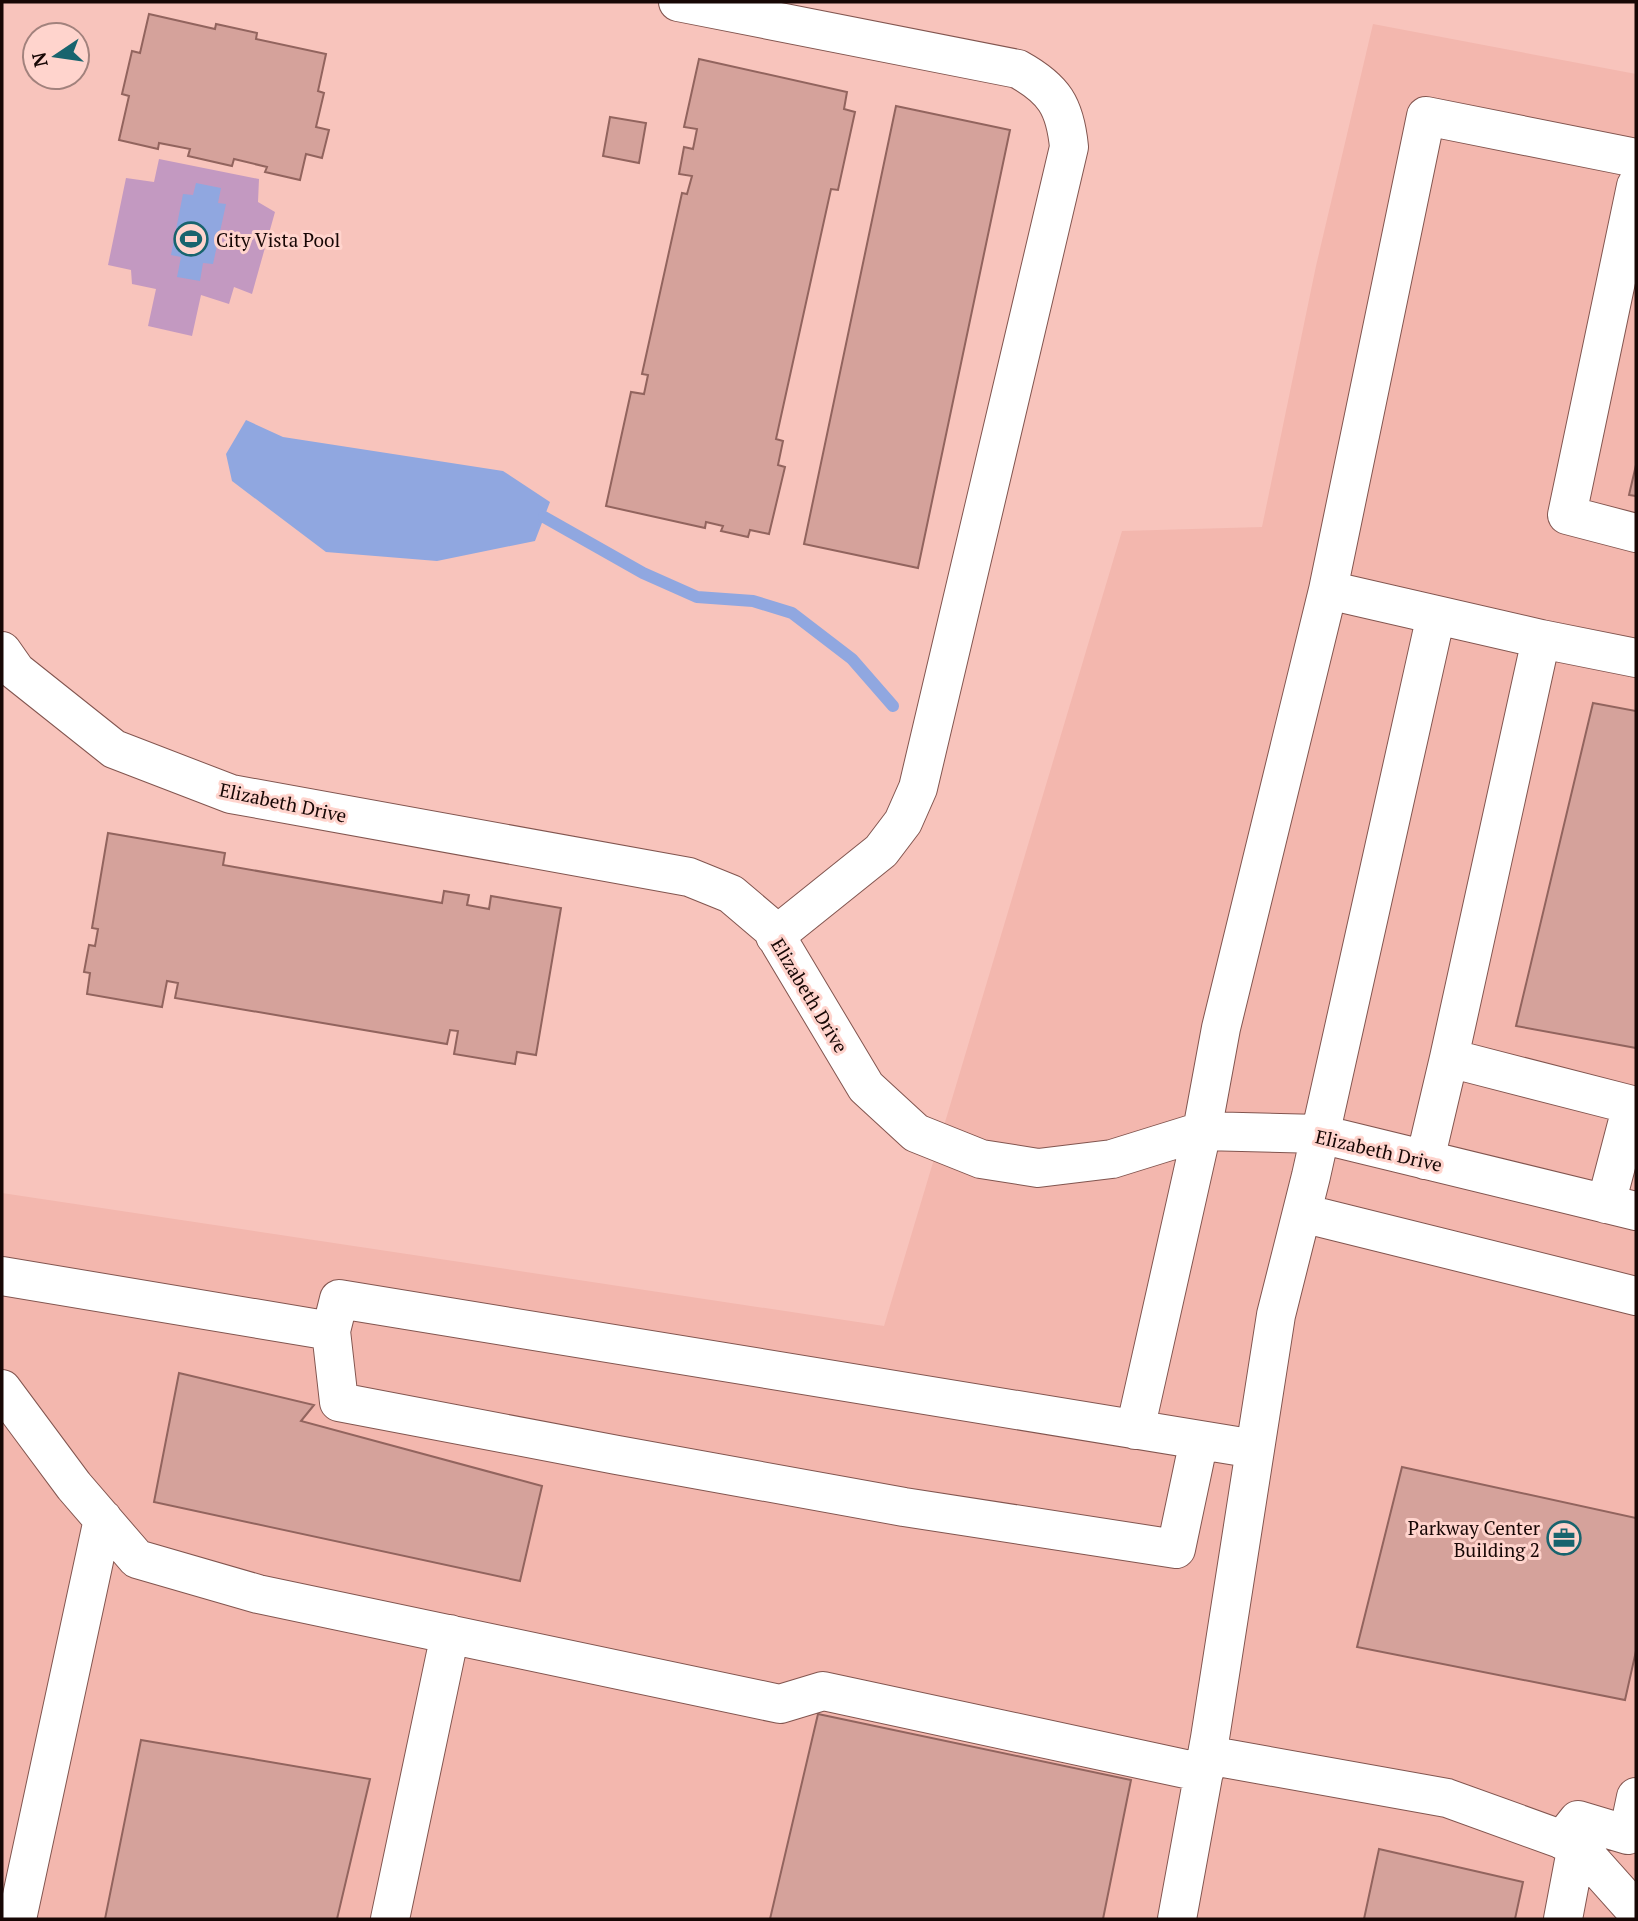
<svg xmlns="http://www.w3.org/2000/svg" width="1638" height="1921" viewBox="0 0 1638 1921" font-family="'PT Serif',serif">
<rect width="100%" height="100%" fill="#f8c4bc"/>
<path fill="#f3b7ae" d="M1373,24L1636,74V1919H2V1193L884,1326L1122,531L1262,527L1316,266Z"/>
<path fill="#c399c1" d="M159,159L259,179L258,202L275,212L252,294L234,287L229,304L201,295L192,336L148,326L156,289L132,284L131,270L108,265L126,178L154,182Z"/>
<path fill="#90a7e0" d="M196,183L221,188L218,203L226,204L213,264L203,263L200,281L177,277L181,257L171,255L183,194L193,195Z
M246,420L283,437L503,471L550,502L535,541L437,561L326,552L232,481L226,454Z"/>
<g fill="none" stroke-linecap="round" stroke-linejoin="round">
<path stroke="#90a7e0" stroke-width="12" d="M544,517L643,573L697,597L753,601L792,613L852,659L893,706"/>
</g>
<path fill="#d5a29b" stroke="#92645e" stroke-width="2" d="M149,14L215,29L216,24L257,33L256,39L326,54L318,91L324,93L316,127L329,130L322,158L306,154L300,180L265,172L267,167L234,159L232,166L188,156L190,149L159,143L158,149L119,140L129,96L122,94L132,51L140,53Z
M699,59L847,92L844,109L855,112L838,190L831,189L776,439L783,441L778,465L785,467L769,534L750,530L748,537L721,531L723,526L706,522L705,528L606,506L631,392L644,394L648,375L642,374L682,193L687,194L692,176L679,174L684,147L693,149L697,129L684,127Z
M896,106L1010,130L918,568L804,544Z
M610,117L646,123L639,163L603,156Z
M1636,465V496L1629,495Z
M1593,703L1636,711V1048L1516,1026Z
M108,833L225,853L223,865L442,903L444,891L469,895L467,905L489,909L491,896L561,908L536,1055L517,1052L515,1064L454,1054L458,1031L450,1030L447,1044L175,998L178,983L167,981L162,1007L87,994L90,973L84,972L89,945L95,946L98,929L92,928Z
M179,1373L314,1405L301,1421L542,1486L520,1581L154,1502Z
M1402,1467L1636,1518V1651L1625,1700L1357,1647Z
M818,1714L1131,1780L1103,1919H770Z
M141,1740L370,1779L337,1919H105Z
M1379,1849L1523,1882L1515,1919H1364Z"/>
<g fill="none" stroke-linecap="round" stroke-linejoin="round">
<defs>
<path id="minor" d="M678,2L1018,69C1054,89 1065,106 1069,147L918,788L903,822L881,851L775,936
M1636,186L1567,515L1636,533
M1328,590L1541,639L1449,1058
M1541,639L1636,658
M2,651L16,671L114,749L231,794L689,877L731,894L771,928L866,1087L916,1133L981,1159L1038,1168L1112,1159L1202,1131L1320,1134L1636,1211
M1425,1160L1449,1058L1632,1105L1606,1204
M1302,1213L1636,1296
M2,1276L331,1331L339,1299L1255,1449
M331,1331L339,1402L617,1455L904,1507L1176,1549L1199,1440
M2,1389L74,1486L137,1559L258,1594L780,1704L823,1691L1204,1773
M1135,1430L1202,1131L1221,1028L1328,590L1426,116L1636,158
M1207,1755L1447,1798L1577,1845L1636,1911
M1562,1840L1578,1820L1628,1835L1636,1797
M17,1919L103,1519
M390,1919L450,1634
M1177,1919L1210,1738L1276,1315L1311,1176L1436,615
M1563,1919L1577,1845"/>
</defs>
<use href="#minor" stroke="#82554f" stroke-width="40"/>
<use href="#minor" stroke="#fff" stroke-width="38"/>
</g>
<defs>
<symbol id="stadium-ring" viewBox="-11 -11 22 22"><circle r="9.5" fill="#ffd4cd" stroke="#18646e" stroke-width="1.5"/><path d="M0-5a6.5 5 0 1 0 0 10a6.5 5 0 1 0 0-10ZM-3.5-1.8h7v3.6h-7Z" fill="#18646e"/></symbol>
<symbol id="office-ring" viewBox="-11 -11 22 22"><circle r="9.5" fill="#ffd4cd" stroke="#18646e" stroke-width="1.5"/><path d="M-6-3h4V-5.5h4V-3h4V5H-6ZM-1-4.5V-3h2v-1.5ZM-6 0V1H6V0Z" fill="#18646e"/></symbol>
</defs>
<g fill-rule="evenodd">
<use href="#stadium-ring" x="172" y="220" width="38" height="38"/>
<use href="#office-ring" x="1545" y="1519" width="38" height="38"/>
</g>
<g text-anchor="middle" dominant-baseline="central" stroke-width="6" stroke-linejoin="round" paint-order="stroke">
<g font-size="19" fill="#170705" stroke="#ffd4cd" text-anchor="start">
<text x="216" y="239">City Vista Pool</text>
<text x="1540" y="1527" text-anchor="end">Parkway Center<tspan x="1540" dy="22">Building 2</tspan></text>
</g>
<g font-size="19" fill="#170705" stroke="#ffd4cd">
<text transform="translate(283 802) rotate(12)">Elizabeth Drive</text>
<text transform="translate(810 995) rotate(59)">Elizabeth Drive</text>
<text transform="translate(1379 1150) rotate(13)">Elizabeth Drive</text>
</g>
</g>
<rect width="1638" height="1921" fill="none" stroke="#170705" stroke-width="7"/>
<g transform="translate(56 56) rotate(257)"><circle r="33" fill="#ffd4cd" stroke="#a2827d" stroke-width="2"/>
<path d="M0-5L12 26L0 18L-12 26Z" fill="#18646e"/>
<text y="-10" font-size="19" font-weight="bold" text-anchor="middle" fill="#170705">N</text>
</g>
</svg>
